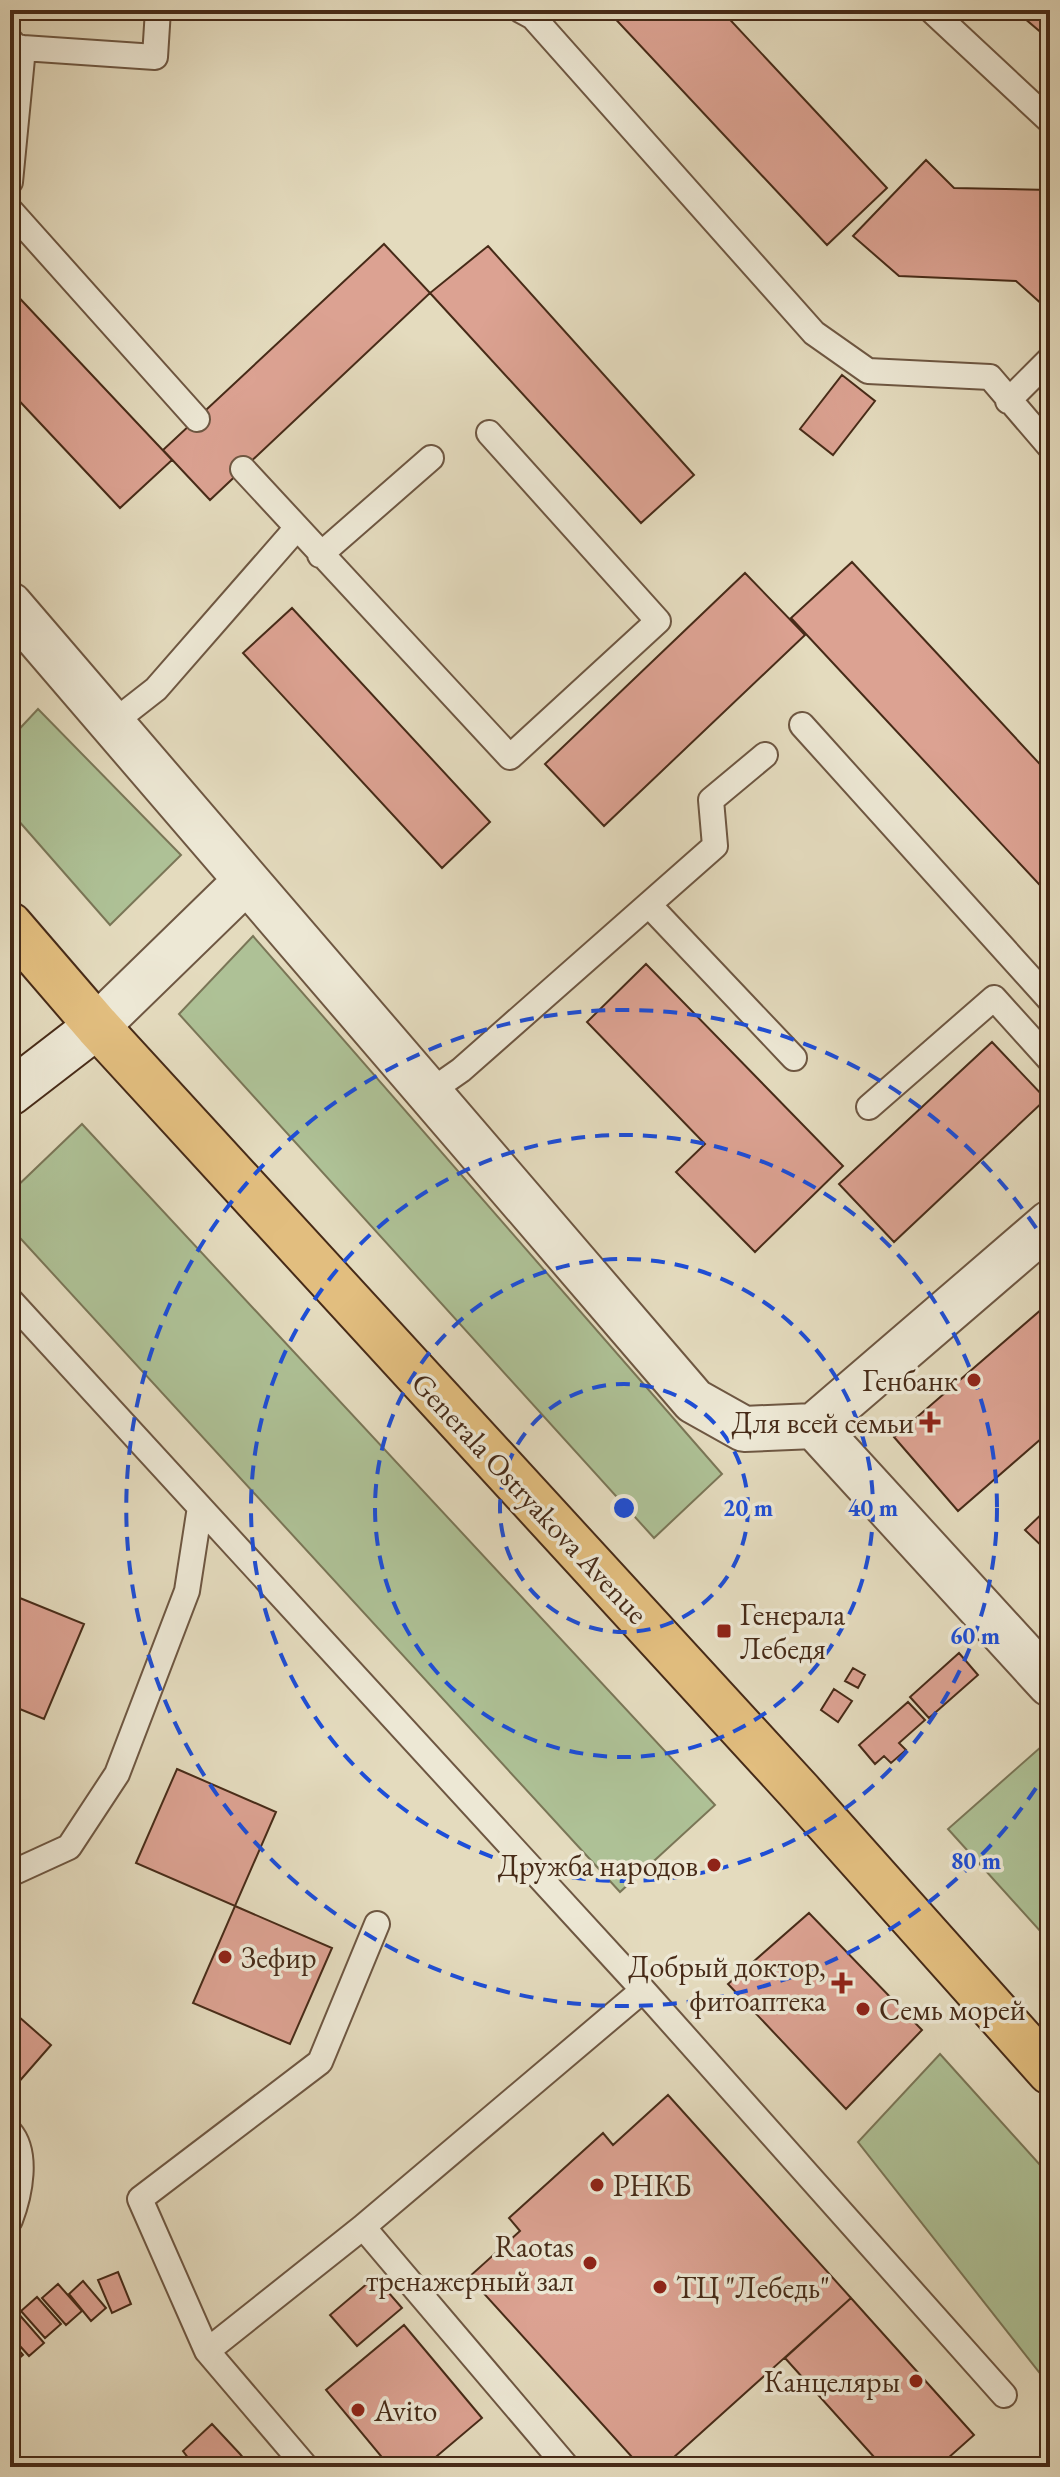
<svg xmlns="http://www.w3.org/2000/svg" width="1060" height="2477" viewBox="0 0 1060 2477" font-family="'EB Garamond',serif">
<rect width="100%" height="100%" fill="#e4dbbe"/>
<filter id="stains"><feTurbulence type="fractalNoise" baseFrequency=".0025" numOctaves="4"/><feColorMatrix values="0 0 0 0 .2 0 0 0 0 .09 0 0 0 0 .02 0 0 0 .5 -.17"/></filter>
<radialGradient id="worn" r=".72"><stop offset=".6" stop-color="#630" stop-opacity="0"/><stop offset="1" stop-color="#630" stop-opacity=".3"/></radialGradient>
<path fill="#aec196" stroke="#7a7657" stroke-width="2" d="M38,709L181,855L110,925L10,811V739Z
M253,936L722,1474L654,1538L179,1014Z
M82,1124L715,1805L620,1892L10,1227V1193Z
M1050,1739V1942L948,1829Z
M940,2054L1050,2176V2386L858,2142Z"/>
<path fill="#dca292" stroke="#472b18" stroke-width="2" d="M607,10H721L887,188L827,245Z
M1018,10H1050V40L1017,12Z
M926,160L954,188L1050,190V300L1044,306L1016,281L899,276L853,236Z
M384,244L430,293L210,500L163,450Z
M488,246L694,475L641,523L430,293Z
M10,288L172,460L120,508L10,391Z
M842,375L875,401L833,455L800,429Z
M852,562L1050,775V896L791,618Z
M745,573L805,635L604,826L545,764Z
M292,608L490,822L442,868L243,653Z
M646,964L843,1166L755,1252L676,1172L705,1144L587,1022Z
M992,1042L1046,1099L894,1242L839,1184Z
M1050,1302V1431L958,1511L894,1437Z
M1050,1481V1499L1041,1490Z
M1050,1506V1554L1025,1530Z
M10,1594L84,1624L44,1719L10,1705Z
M959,1653L978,1675L929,1718L910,1697Z
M853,1668L865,1675L858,1688L845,1681Z
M834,1689L852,1701L838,1722L821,1710Z
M908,1702L925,1720L899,1743L906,1750L891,1763L884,1756L875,1764L859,1745Z
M177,1769L276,1812L235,1906L136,1863Z
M235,1906L332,1948L290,2044L193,2003Z
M809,1913L922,2030L846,2109L728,1984Z
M10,2009L51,2045L10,2092Z
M668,2095L851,2298L663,2467H641L469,2277L520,2231L509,2218L603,2133L613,2145Z
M118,2272L131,2304L112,2313L98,2280Z
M375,2277L402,2308L357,2346L330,2315Z
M83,2281L106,2308L91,2321L69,2294Z
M58,2284L82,2311L66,2325L42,2298Z
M37,2297L61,2324L45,2338L21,2311Z
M851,2298L974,2435L938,2467H883L785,2358Z
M17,2312L44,2343L29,2356L10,2335V2318Z
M404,2325L482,2418L424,2467H390L326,2390Z
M10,2340L23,2355L10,2366Z
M212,2424L240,2454L251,2467H195L183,2451Z"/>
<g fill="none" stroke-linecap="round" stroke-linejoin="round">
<defs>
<path id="lane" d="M520,10L533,17L814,333L868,371L990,377L1050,447
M931,10L1050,121
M10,40L16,47L23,48L155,57L158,10
M10,182L23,48
M10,210L197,419
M1008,401L1050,359
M243,469L510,757L658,621L489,433
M320,555L431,458
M110,725L156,689L295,530
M802,725L1050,1000
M649,905L794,1058
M431,1091L461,1070L715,846L711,800L765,755
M869,1107L994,998L1050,1060
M10,1300L643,1990L1004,2395
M10,1874L69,1847L117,1774L187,1591L200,1507
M10,2132C28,2153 20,2194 10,2220
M207,2351L140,2199L320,2062L377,1924
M306,2467L207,2351L363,2227
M567,2467L363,2227L643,1990"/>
<path id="street" d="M10,605L694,1401L744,1429L814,1426L1050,1684
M97,1026L245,882
M814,1426L1050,1223"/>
<path id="secondary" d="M10,1093L97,1026"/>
<path id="primary" d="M10,925L97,1026L800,1792L1050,2072"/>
</defs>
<use href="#lane" stroke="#6e5742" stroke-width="28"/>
<use href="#street" stroke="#6e5742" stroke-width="48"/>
<use href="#secondary" stroke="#472b18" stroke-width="48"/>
<use href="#primary" stroke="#472b18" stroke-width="48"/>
<use href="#lane" stroke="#ede8d5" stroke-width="24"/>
<use href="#street" stroke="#ede8d5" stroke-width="44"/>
<use href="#secondary" stroke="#ede8d5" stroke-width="44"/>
<use href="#primary" stroke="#e2be7f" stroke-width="44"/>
</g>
<g fill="none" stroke="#1d4ed8" stroke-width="4" stroke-dasharray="14 10">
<circle cx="624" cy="1508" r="124"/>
<circle cx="624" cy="1508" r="249"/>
<circle cx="624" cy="1508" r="373"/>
<path d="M1049 1768A498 498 0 1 1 1049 1248"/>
</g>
<g fill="#8f2418" stroke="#ede8d5" stroke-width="3">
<circle cx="974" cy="1380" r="8"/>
<path d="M926 1410h8v8h8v8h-8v8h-8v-8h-8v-8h8z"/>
<rect x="716" y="1623" width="16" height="16" rx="4"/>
<circle cx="714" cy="1865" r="8"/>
<circle cx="225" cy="1957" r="8"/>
<path d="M838 1971h8v8h8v8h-8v8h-8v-8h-8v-8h8z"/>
<circle cx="863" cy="2009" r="8"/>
<circle cx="597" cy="2185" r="8"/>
<circle cx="590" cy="2263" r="8"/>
<circle cx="660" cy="2287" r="8"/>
<circle cx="916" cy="2381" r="8"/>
<circle cx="358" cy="2410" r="8"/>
</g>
<g text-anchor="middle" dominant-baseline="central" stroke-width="7" stroke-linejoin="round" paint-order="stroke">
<g font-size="30" fill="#472b18" stroke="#ede8d5" text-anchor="end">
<text x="958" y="1380">Генбанк</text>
<text x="914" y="1422">Для всей семьи</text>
<text x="740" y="1614" text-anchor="start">Генерала<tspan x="740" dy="34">Лебедя</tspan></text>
<text x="698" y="1865">Дружба народов</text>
<text x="241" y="1957" text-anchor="start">Зефир</text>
<text x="826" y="1966">Добрый доктор,<tspan x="826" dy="34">фитоаптека</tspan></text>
<text x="879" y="2009" text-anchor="start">Семь морей</text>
<text x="613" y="2185" text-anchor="start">РНКБ</text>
<text x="574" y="2246">Raotas<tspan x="574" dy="34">тренажерный зал</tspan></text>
<text x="676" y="2287" text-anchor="start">ТЦ "Лебедь"</text>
<text x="900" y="2381">Канцеляры</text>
<text x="374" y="2410" text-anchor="start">Avito</text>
</g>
<g font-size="30" fill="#472b18" stroke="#ede8d5">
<text transform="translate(530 1498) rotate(47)">Generala Ostryakova Avenue</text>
</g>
</g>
<circle cx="624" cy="1508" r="12" fill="#1d4ed8" stroke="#ede8d5" stroke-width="4"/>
<g font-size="24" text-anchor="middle" font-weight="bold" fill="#1d4ed8" stroke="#ede8d5" stroke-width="7" stroke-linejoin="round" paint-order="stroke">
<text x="748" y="1516">20 m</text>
<text x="873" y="1516">40 m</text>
<text x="975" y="1644">60 m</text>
<text x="976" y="1869">80 m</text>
</g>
<rect width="1060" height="2477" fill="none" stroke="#e4dbbe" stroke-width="40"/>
<rect x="12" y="12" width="1036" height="2453" fill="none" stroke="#472b18" stroke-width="4"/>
<rect x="20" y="20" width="1020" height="2437" fill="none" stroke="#472b18" stroke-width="2"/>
<rect width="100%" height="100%" filter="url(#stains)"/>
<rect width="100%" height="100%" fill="url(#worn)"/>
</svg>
